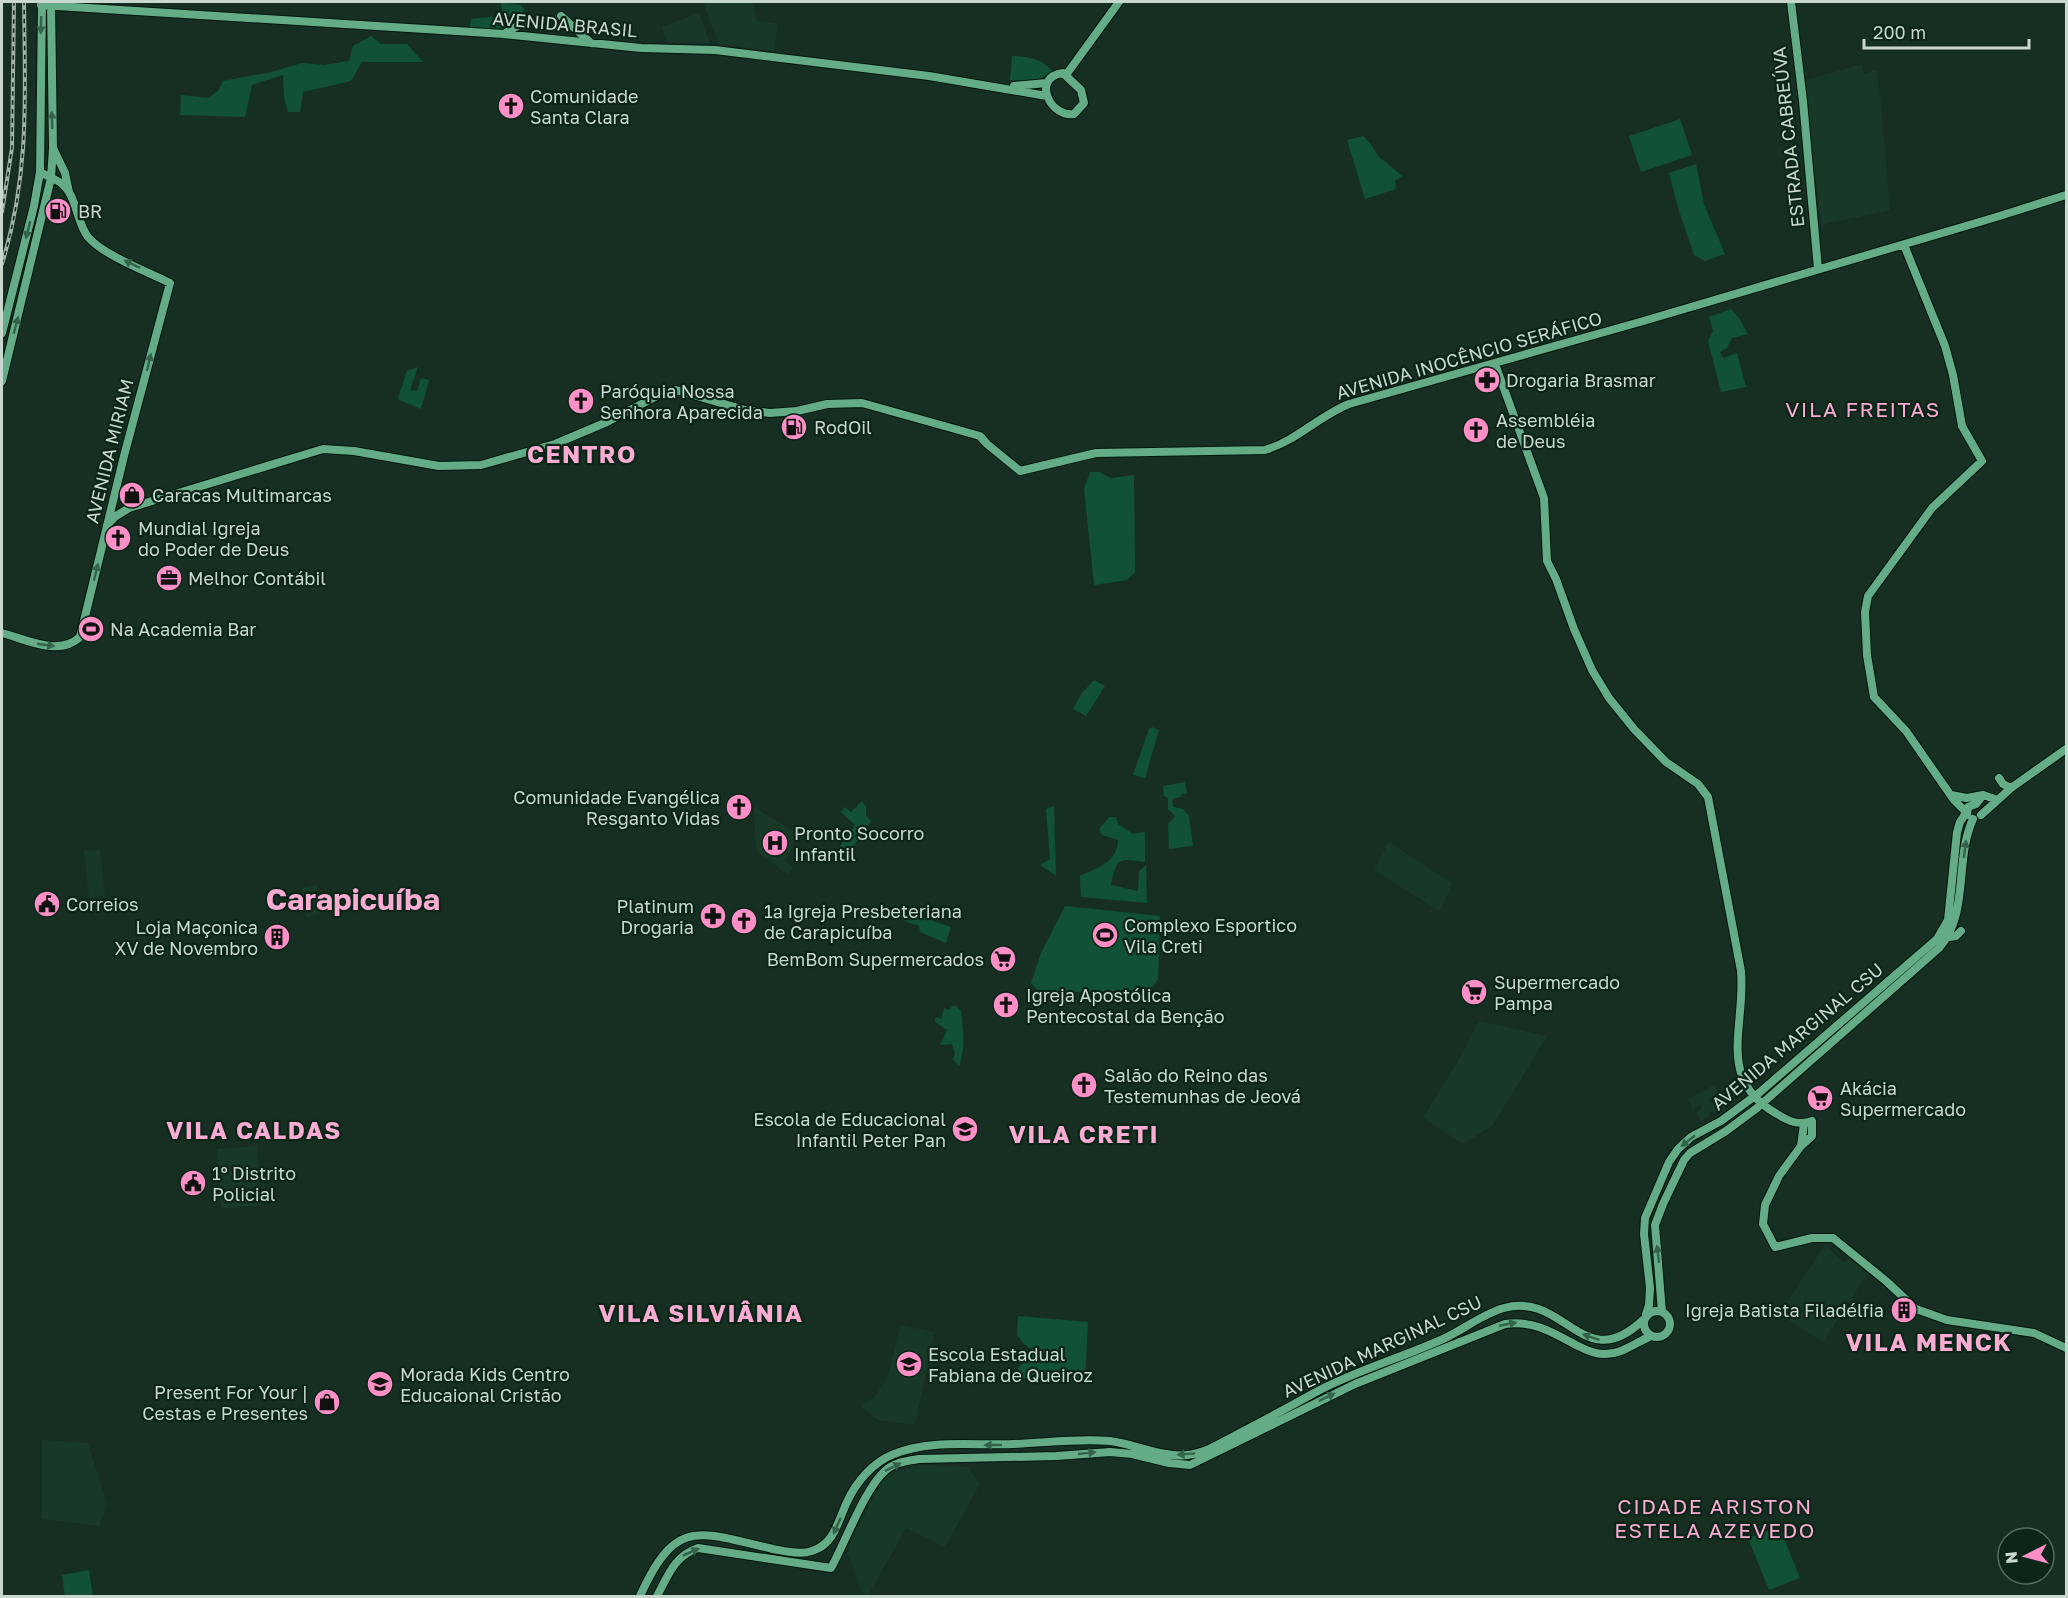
<svg xmlns="http://www.w3.org/2000/svg" width="2068" height="1598" viewBox="0 0 2068 1598" font-family="'Golos Text',sans-serif">
<rect width="100%" height="100%" fill="#162f22"/>
<path fill="#183928" d="M703,2H752L757,21L778,24L774,51L719,44Z
M699,13L710,44L667,42L662,27Z
M1862,64L1864,74L1876,70L1881,100L1890,210L1821,225L1804,81Z
M754,807L799,835L785,861L793,867L788,875L756,851Z
M1389,842L1453,884L1439,911L1374,870Z
M100,850L105,896L89,898L84,851Z
M317,885L320,914L306,917L302,888Z
M1479,1021L1547,1036L1493,1125L1463,1144L1423,1118L1461,1056Z
M1714,1085L1718,1093L1708,1100L1710,1104L1721,1097L1726,1107L1709,1113L1710,1115L1701,1121L1696,1113L1702,1109L1700,1105L1693,1109L1688,1099Z
M257,1146L261,1205L221,1209L217,1149Z
M1825,1245L1843,1262L1850,1258L1867,1274L1823,1342L1779,1314Z
M901,1325L934,1332L915,1425L878,1420L861,1406L875,1396L887,1379Z
M42,1440L88,1443L107,1505L99,1526L42,1519Z
M928,1465L968,1467L980,1484L945,1547L906,1528L868,1596H866L861,1591L848,1553L849,1544L880,1485L888,1475L913,1466Z"/>
<path fill="#115135" d="M501,2L521,5L524,9C516,36 492,32 469,30L471,19L499,16L502,11Z
M371,36L381,44H407L423,62H362L351,81L303,92L300,112H288L284,98L283,75L252,85L245,117L180,115L181,95L208,98L218,91L223,81L271,72L302,63L324,65L349,61L353,46Z
M1012,56C1028,57 1042,58 1052,71L1036,82L1010,80Z
M1680,119L1692,155L1641,172L1629,136Z
M1363,136L1371,144L1378,156L1402,176L1395,181L1396,189L1365,199L1347,140Z
M1696,164L1704,204L1725,254L1705,261L1694,255L1679,211L1669,173Z
M1731,309L1739,318L1748,334L1732,338L1727,348L1720,352L1723,358L1737,353L1746,387L1721,392L1708,341L1713,331L1709,317Z
M418,367L410,390L417,391L421,378L429,380L421,409L399,400L398,398L407,371Z
M1090,472H1099L1111,478L1134,475L1135,572L1127,580L1094,585L1084,489Z
M1094,680L1105,686L1086,716L1073,709L1082,693Z
M1152,727L1159,730L1145,778L1133,775L1149,729Z
M1185,782L1187,794H1182L1181,797L1175,798L1172,801L1173,807L1183,809L1189,816L1193,846L1169,849L1168,824L1175,816L1168,809V798L1164,796L1163,786Z
M862,801L866,807V816L871,821L850,851L840,846L855,825L841,812L845,807L851,812Z
M1054,806L1056,876L1040,865L1050,859L1046,809Z
M1109,817H1116L1118,824L1133,834L1145,832V862C1120,858 1116,857 1111,885L1138,891L1139,871L1146,865L1147,903L1081,897L1080,876C1097,868 1118,862 1118,840L1102,835L1099,829Z
M1065,906L1160,916L1158,979L1150,990L1040,993L1031,983L1041,953Z
M906,912L951,927L946,943L920,932L919,926L904,921Z
M952,1006H956L961,1011C963,1029 966,1049 959,1066L953,1059L955,1054L952,1044L940,1045L947,1030L935,1022L936,1017L941,1019L944,1008L949,1010Z
M1018,1316L1088,1322L1085,1382L1016,1378L1018,1368L1032,1355L1030,1348L1024,1344L1017,1335Z
M1779,1526L1800,1578L1769,1590L1748,1538Z
M89,1570L93,1596H65L62,1575Z"/>
<g fill="none" stroke-linecap="round" stroke-linejoin="round">
<defs>
<path id="major" d="M1791,2L1803,101L1818,269
M41,5L504,34L641,48L715,50L929,76L1047,96
M561,16L591,43
M504,34L529,19
M1063,73L1081,90L1084,103L1074,114C1050,118 1031,77 1063,73Z
M1066,75L1119,2
M1014,86L1047,83
M53,148L65,173L69,192
M1904,245L1945,346L1953,375L1962,426L1982,461L1932,508L1868,596L1865,612L1867,655L1874,697L1906,731L1954,800L1966,812
M2,333L34,206L40,172L42,2
M1495,364L1544,498L1547,561L1556,579L1574,629L1592,670L1609,698L1634,729L1666,762L1698,784L1708,797L1741,971C1746,1027 1715,1079 1777,1114C1788,1121 1799,1126 1812,1121V1136L1801,1146L1779,1176L1765,1205L1763,1224L1775,1247L1812,1238H1833L1886,1281L1916,1309L1947,1320L2034,1333L2066,1348
M2,381L51,178L53,148L51,2
M107,525L116,516L129,508L323,449L354,451L439,466L481,465L555,444L607,422L657,396L676,390L745,410L770,413L797,411L827,404L862,403L980,436L987,444L1020,471L1096,453L1265,450C1296,441 1319,416 1349,404L1640,322L1993,218L2066,195
M2,633C25,639 59,657 80,637L124,456L170,283C148,272 103,255 88,237C76,222 77,195 61,183C55,179 47,176 40,172
M1999,778L2003,784L2011,788
M1951,795L1967,798L1983,795L1998,800
M1967,815L1968,807L1976,804L1983,795
M1981,815L2011,788L2066,749
M1949,937L1956,936L1961,931
M1801,1146L1804,1124
M1644 1324a13 13 0 1 1 26 0a13 13 0 1 1-26 0Z
M1662,1312L1655,1225L1663,1204L1684,1160L1690,1153L1726,1131L1757,1108L1939,948C1970,913 1954,860 1973,819
M1646,1314L1649,1305L1650,1288L1644,1234L1645,1218L1669,1162L1678,1149L1691,1137L1721,1121L1759,1093L1937,939L1948,920L1957,832L1960,822L1966,813
M640,1596C676,1516 699,1532 773,1549C785,1551 800,1555 812,1551C835,1544 838,1520 847,1502C856,1482 873,1462 894,1454C931,1439 973,1446 1013,1444C1045,1443 1078,1438 1110,1441C1135,1444 1163,1458 1188,1455C1205,1453 1221,1443 1236,1435C1263,1421 1289,1407 1316,1392C1357,1370 1401,1358 1443,1339C1463,1330 1482,1314 1504,1308C1565,1291 1583,1377 1643,1320
M657,1596C668,1576 674,1556 698,1548L831,1568C845,1543 865,1488 885,1471C894,1462 907,1461 919,1459L1057,1456L1110,1452L1132,1454L1169,1463L1190,1465L1355,1384L1505,1324C1533,1320 1552,1332 1576,1345C1584,1349 1593,1354 1603,1354C1621,1355 1635,1343 1651,1336"/>
</defs>
<use href="#major" stroke="#01170b" stroke-width="10"/>
<use href="#major" stroke="#64ac87" stroke-width="8"/>
<defs>
<path id="rail" d="M2,212L12,148L14,2
M2,264C30,173 25,95 24,2"/>
</defs>
<use href="#rail" stroke="#a0b1a7" stroke-width="4"/>
<use href="#rail" stroke="#0c2518" stroke-width="1.5" stroke-dasharray="4.5" stroke-linecap="butt"/>
</g>
<defs><path id="oneway-solid" d="M-6-.8H1V-3.2L6.5 0L1 3.2V.8H-6Z" transform="scale(1.5)"/></defs>
<g fill="#34624a">
<use href="#oneway-solid" transform="translate(41 25) rotate(91)"/>
<use href="#oneway-solid" transform="translate(52 120) rotate(-92)"/>
<use href="#oneway-solid" transform="translate(28 230) rotate(104)"/>
<use href="#oneway-solid" transform="translate(132 264) rotate(-154)"/>
<use href="#oneway-solid" transform="translate(16 325) rotate(-75)"/>
<use href="#oneway-solid" transform="translate(149 362) rotate(-77)"/>
<use href="#oneway-solid" transform="translate(96 572) rotate(-77)"/>
<use href="#oneway-solid" transform="translate(46 645) rotate(8)"/>
<use href="#oneway-solid" transform="translate(1965 849) rotate(-82)"/>
<use href="#oneway-solid" transform="translate(1688 1141) rotate(142)"/>
<use href="#oneway-solid" transform="translate(1658 1254) rotate(-97)"/>
<use href="#oneway-solid" transform="translate(1508 1324) rotate(-11)"/>
<use href="#oneway-solid" transform="translate(1591 1337) rotate(-161)"/>
<use href="#oneway-solid" transform="translate(1327 1397) rotate(-26)"/>
<use href="#oneway-solid" transform="translate(993 1445) rotate(179)"/>
<use href="#oneway-solid" transform="translate(1087 1453) rotate(-6)"/>
<use href="#oneway-solid" transform="translate(1186 1454) rotate(176)"/>
<use href="#oneway-solid" transform="translate(893 1467) rotate(-26)"/>
<use href="#oneway-solid" transform="translate(837 1526) rotate(114)"/>
<use href="#oneway-solid" transform="translate(691 1552) rotate(-24)"/>
</g>
<defs>
<symbol id="church-disc" viewBox="-11 -11 22 22"><circle r="9.5" fill="#fb8fc6" stroke="#0c2518"/><path d="M-1.2-6h2.4v3.5h3.3v2.4h-3.3V6h-2.4V-.1h-3.3v-2.4h3.3Z" fill="#111"/></symbol>
<symbol id="fuel-disc" viewBox="-11 -11 22 22"><circle r="9.5" fill="#fb8fc6" stroke="#0c2518"/><path d="M-5.5-6h7V0h2V4h1.3V-2.5L3-4.5l.8-.8L6-3V5H2.5V1h-1V6h-7ZM-4.2-4.7v3.2H.2V-4.7Z" fill="#111"/></symbol>
<symbol id="pharmacy-disc" viewBox="-11 -11 22 22"><circle r="9.5" fill="#fb8fc6" stroke="#0c2518"/><path d="M-2-6h4v4h4v4h-4v4h-4v-4h-4v-4h4Z" fill="#111"/></symbol>
<symbol id="shop-disc" viewBox="-11 -11 22 22"><circle r="9.5" fill="#fb8fc6" stroke="#0c2518"/><path d="M-5-2.5h2.3a2.7 3.5 0 0 1 5.4 0H5L5.5 6h-11ZM-1.5-2.5h3a1.5 2.3 0 0 0-3 0Z" fill="#111"/></symbol>
<symbol id="office-disc" viewBox="-11 -11 22 22"><circle r="9.5" fill="#fb8fc6" stroke="#0c2518"/><path d="M-6-3h4V-5.5h4V-3h4V5H-6ZM-1-4.5V-3h2v-1.5ZM-6 0V1H6V0Z" fill="#111"/></symbol>
<symbol id="stadium-disc" viewBox="-11 -11 22 22"><circle r="9.5" fill="#fb8fc6" stroke="#0c2518"/><path d="M0-5a6.5 5 0 1 0 0 10a6.5 5 0 1 0 0-10ZM-3.5-1.8h7v3.6h-7Z" fill="#111"/></symbol>
<symbol id="hospital-disc" viewBox="-11 -11 22 22"><circle r="9.5" fill="#fb8fc6" stroke="#0c2518"/><path d="M-5-5h3v3.5h4V-5h3V5h-3V1.5h-4V5h-3Z" fill="#111"/></symbol>
<symbol id="civic-disc" viewBox="-11 -11 22 22"><circle r="9.5" fill="#fb8fc6" stroke="#0c2518"/><path d="M-.6-6.5H3V-4.5H.6V-3L4-1V1h2V6H-6V1h2V-1L-.6-3ZM-1.2 2.5V6h2.4V2.5Z" fill="#111"/></symbol>
<symbol id="building-disc" viewBox="-11 -11 22 22"><circle r="9.5" fill="#fb8fc6" stroke="#0c2518"/><path d="M-4-6H4V6H1V3H-1V6H-4ZM-2.5-4.3h1.7v1.8h-1.7ZM.8-4.3h1.7v1.8H.8ZM-2.5-1h1.7V.8h-1.7ZM.8-1h1.7V.8H.8Z" fill="#111"/></symbol>
<symbol id="supermarket-disc" viewBox="-11 -11 22 22"><circle r="9.5" fill="#fb8fc6" stroke="#0c2518"/><path d="M-6-5.5h2.5l.6 2H6L4.5 2H-2.5L-4.4-4H-6ZM-1.5 3.2a1.3 1.3 0 1 0 .1 0ZM3 3.2a1.3 1.3 0 1 0 .1 0Z" fill="#111"/></symbol>
<symbol id="school-disc" viewBox="-11 -11 22 22"><circle r="9.5" fill="#fb8fc6" stroke="#0c2518"/><path d="M0-5L7-2L0 1L-7-2ZM-4 1L0 2.5L4 1V4Q0 6-4 4Z" fill="#111"/></symbol>
</defs>
<g fill-rule="evenodd">
<use href="#church-disc" x="496" y="91" width="30" height="30"/>
<use href="#fuel-disc" x="43" y="196" width="30" height="30"/>
<use href="#pharmacy-disc" x="1472" y="365" width="30" height="30"/>
<use href="#church-disc" x="566" y="386" width="30" height="30"/>
<use href="#fuel-disc" x="779" y="412" width="30" height="30"/>
<use href="#church-disc" x="1461" y="415" width="30" height="30"/>
<use href="#shop-disc" x="117" y="480" width="30" height="30"/>
<use href="#church-disc" x="103" y="523" width="30" height="30"/>
<use href="#office-disc" x="154" y="563" width="30" height="30"/>
<use href="#stadium-disc" x="76" y="614" width="30" height="30"/>
<use href="#church-disc" x="724" y="792" width="30" height="30"/>
<use href="#hospital-disc" x="760" y="828" width="30" height="30"/>
<use href="#civic-disc" x="32" y="889" width="30" height="30"/>
<use href="#pharmacy-disc" x="698" y="901" width="30" height="30"/>
<use href="#church-disc" x="729" y="906" width="30" height="30"/>
<use href="#stadium-disc" x="1090" y="920" width="30" height="30"/>
<use href="#building-disc" x="262" y="922" width="30" height="30"/>
<use href="#supermarket-disc" x="988" y="944" width="30" height="30"/>
<use href="#supermarket-disc" x="1459" y="977" width="30" height="30"/>
<use href="#church-disc" x="991" y="990" width="30" height="30"/>
<use href="#church-disc" x="1069" y="1070" width="30" height="30"/>
<use href="#supermarket-disc" x="1805" y="1083" width="30" height="30"/>
<use href="#school-disc" x="950" y="1114" width="30" height="30"/>
<use href="#civic-disc" x="178" y="1168" width="30" height="30"/>
<use href="#building-disc" x="1889" y="1295" width="30" height="30"/>
<use href="#school-disc" x="894" y="1349" width="30" height="30"/>
<use href="#school-disc" x="365" y="1369" width="30" height="30"/>
<use href="#shop-disc" x="312" y="1387" width="30" height="30"/>
</g>
<g text-anchor="middle" dominant-baseline="central" stroke-width="4.5" stroke-linejoin="round" paint-order="stroke">
<g font-size="18" fill="#c9d8cf" stroke="#0c2518">
<text transform="translate(565 24) rotate(5)">AVENIDA BRASIL</text>
<text transform="translate(1788 137) rotate(-96)">ESTRADA CABREÚVA</text>
<text transform="translate(1469 355) rotate(-16)">AVENIDA INOCÊNCIO SERÁFICO</text>
<text transform="translate(109 451) rotate(-76)">AVENIDA MIRIAM</text>
<text transform="translate(1797 1036) rotate(-40)">AVENIDA MARGINAL CSU</text>
<text transform="translate(1382 1346) rotate(-25)">AVENIDA MARGINAL CSU</text>
</g>
<g font-size="18" fill="#c9d8cf" stroke="#0c2518" text-anchor="start">
<text x="530" y="96">Comunidade<tspan x="530" dy="21">Santa Clara</tspan></text>
<text x="78" y="211">BR</text>
<text x="1506" y="380">Drogaria Brasmar</text>
<text x="600" y="391">Paróquia Nossa<tspan x="600" dy="21">Senhora Aparecida</tspan></text>
<text x="1496" y="420">Assembléia<tspan x="1496" dy="21">de Deus</tspan></text>
<text x="814" y="427">RodOil</text>
<text x="152" y="495">Caracas Multimarcas</text>
<text x="138" y="528">Mundial Igreja<tspan x="138" dy="21">do Poder de Deus</tspan></text>
<text x="188" y="578">Melhor Contábil</text>
<text x="110" y="629">Na Academia Bar</text>
<text x="720" y="797" text-anchor="end">Comunidade Evangélica<tspan x="720" dy="21">Resganto Vidas</tspan></text>
<text x="794" y="833">Pronto Socorro<tspan x="794" dy="21">Infantil</tspan></text>
<text x="66" y="904">Correios</text>
<text x="694" y="906" text-anchor="end">Platinum<tspan x="694" dy="21">Drogaria</tspan></text>
<text x="764" y="911">1ª Igreja Presbeteriana<tspan x="764" dy="21">de Carapicuíba</tspan></text>
<text x="1124" y="925">Complexo Esportico<tspan x="1124" dy="21">Vila Creti</tspan></text>
<text x="258" y="927" text-anchor="end">Loja Maçonica<tspan x="258" dy="21">XV de Novembro</tspan></text>
<text x="984" y="959" text-anchor="end">BemBom Supermercados</text>
<text x="1494" y="982">Supermercado<tspan x="1494" dy="21">Pampa</tspan></text>
<text x="1026" y="995">Igreja Apostólica<tspan x="1026" dy="21">Pentecostal da Benção</tspan></text>
<text x="1104" y="1075">Salão do Reino das<tspan x="1104" dy="21">Testemunhas de Jeová</tspan></text>
<text x="1840" y="1088">Akácia<tspan x="1840" dy="21">Supermercado</tspan></text>
<text x="946" y="1119" text-anchor="end">Escola de Educacional<tspan x="946" dy="21">Infantil Peter Pan</tspan></text>
<text x="212" y="1173">1º Distrito<tspan x="212" dy="21">Policial</tspan></text>
<text x="1884" y="1310" text-anchor="end">Igreja Batista Filadélfia</text>
<text x="928" y="1354">Escola Estadual<tspan x="928" dy="21">Fabiana de Queiroz</tspan></text>
<text x="400" y="1374">Morada Kids Centro<tspan x="400" dy="21">Educaional Cristão</tspan></text>
<text x="308" y="1392" text-anchor="end">Present For Your |<tspan x="308" dy="21">Cestas e Presentes</tspan></text>
</g>
<g font-size="21" letter-spacing="1.5" fill="#f9acd1" stroke="#0c2518">
<text x="1863" y="409">VILA FREITAS</text>
<text x="1715" y="1506">CIDADE ARISTON<tspan x="1715" dy="24">ESTELA AZEVEDO</tspan></text>
</g>
<g font-size="24" font-weight="bold" letter-spacing="1.5" fill="#f9acd1" stroke="#0c2518">
<text x="582" y="453">CENTRO</text>
<text x="254" y="1129">VILA CALDAS</text>
<text x="1084" y="1133">VILA CRETI</text>
<text x="701" y="1312">VILA SILVIÂNIA</text>
<text x="1929" y="1341">VILA MENCK</text>
</g>
<g font-size="30" font-weight="bold" fill="#f9acd1" stroke="#0c2518">
<text x="353" y="899">Carapicuíba</text>
</g>
</g>
<rect width="2068" height="1598" fill="none" stroke="#c9d8cf" stroke-width="6"/>
<g transform="translate(2026 1556) rotate(264)"><circle r="28" fill="#0c2518" stroke="#586d61" stroke-width="1.5"/>
<path d="M0-4.5L10 22L0 15L-10 22Z" fill="#fb8fc6"/>
<text y="-9" font-size="16" font-weight="bold" text-anchor="middle" fill="#c9d8cf">N</text>
</g>
<path d="M1864 39v9h165v-9" fill="none" stroke="#c9d8cf" stroke-width="3"/>
<text x="1873" y="39" font-size="18" fill="#c9d8cf" stroke="#0c2518" stroke-width="4.5" paint-order="stroke">200 m</text>
</svg>
